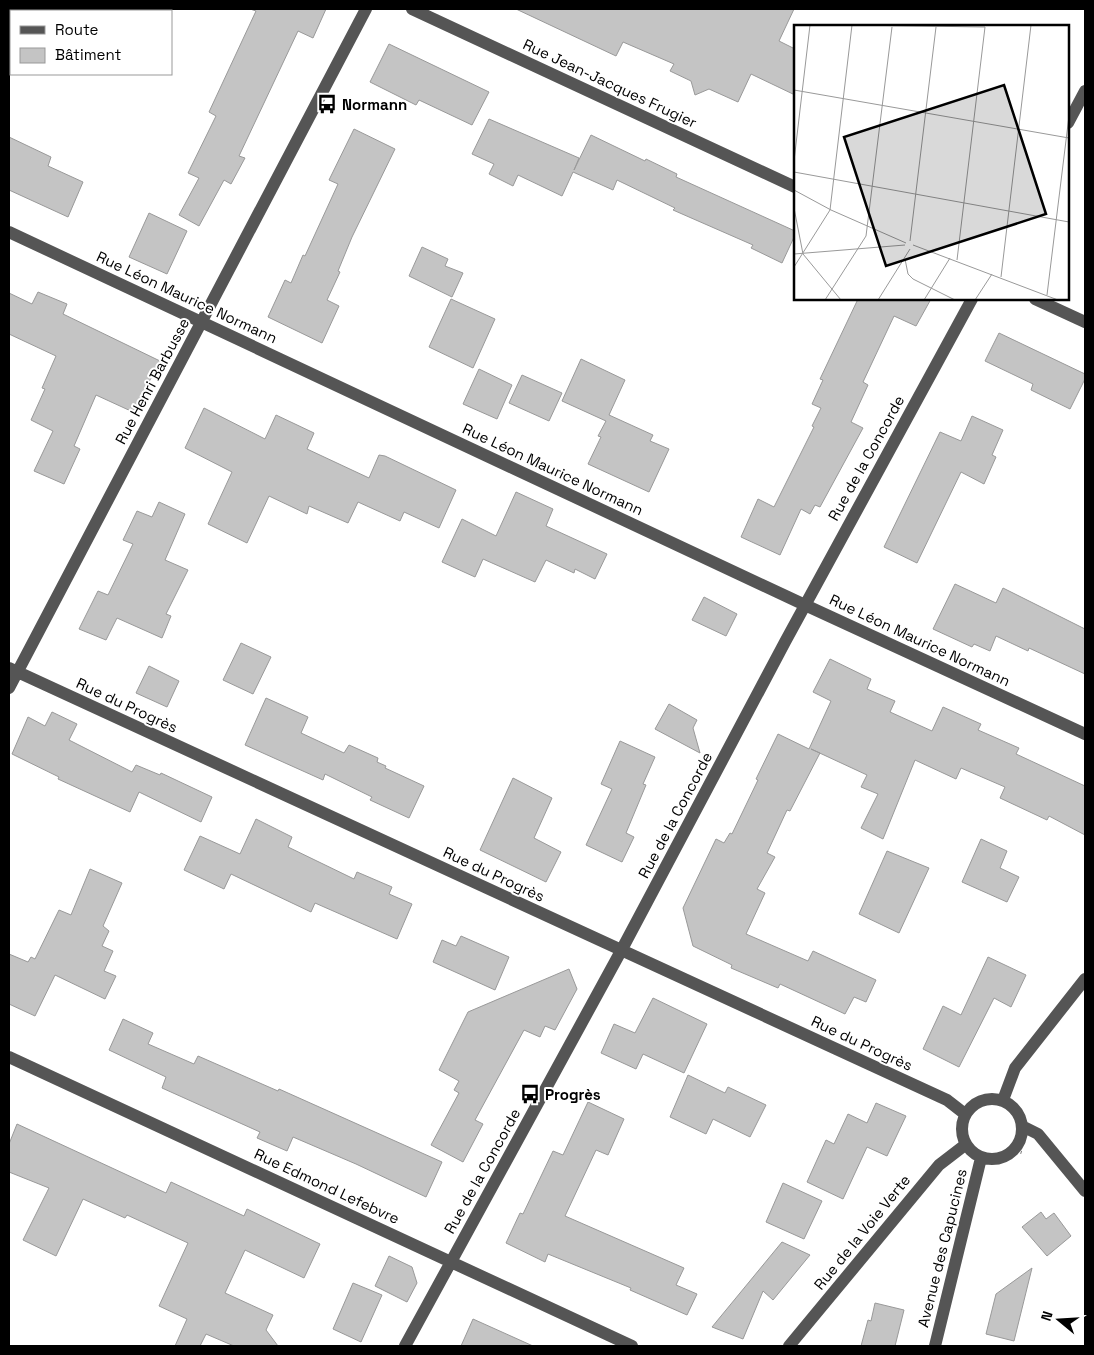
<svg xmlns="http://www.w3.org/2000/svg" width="1094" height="1355" viewBox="0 0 1094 1355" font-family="'Space Grotesk',sans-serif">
<rect width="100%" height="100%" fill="#fff"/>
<path fill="#c4c4c4" stroke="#999" d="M250,9H326L313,38L298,31L239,156L245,158L231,184L224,180L199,226L179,215L199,178L188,173L216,116L209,112L256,11Z
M516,9H794L779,41L795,49V95L751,74L738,102L709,89L695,95L691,81L670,71L674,64L623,42L616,56Z
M389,44L489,92L472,125L419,100L416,105L370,82Z
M489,119L579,158L574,170L591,135L645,161L646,159L677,174L676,177L795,231V235L782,263L751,248L753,245L673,210L675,208L617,180L613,190L573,172L562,196L518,175L513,186L489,174L494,164L472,154Z
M354,129L395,149L352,237L338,271L340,272L327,300L339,306L322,343L268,317L285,280L291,283L303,255L305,256L338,184L329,180Z
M9,137L51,157L48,166L83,182L68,217L9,190Z
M149,213L187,231L167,274L129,257Z
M422,247L448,259L445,266L463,273L452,297L409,276Z
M38,292L67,304L63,314L160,361L133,412L96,395L74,446L80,449L64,484L34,471L53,431L31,420L45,389L42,388L56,356L9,334V293L32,304Z
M451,299L495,319L473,368L429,347Z
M858,299H931L916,326L894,316L863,382L868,385L851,422L863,428L820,507L815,505L810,514L801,509L780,555L741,537L758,499L774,507L814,427L812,426L821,408L812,404L823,380L820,379Z
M999,333L1085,374V379L1070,409L1031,390L1033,384L985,361Z
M581,359L625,380L609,415L653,435L650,441L669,449L649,492L588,464L601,437L598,436L606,421L562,401Z
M479,369L512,385L497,419L463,404Z
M522,375L562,393L549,421L509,403Z
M204,408L265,439L276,415L314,433L307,449L369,478L379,455L385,456L456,490L439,528L404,512L400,521L358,502L348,523L309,506L307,514L269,496L247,543L208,524L232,472L185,448Z
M972,416L1003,430L992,455L996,457L984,484L961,472L917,563L884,547L940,432L961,441Z
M516,492L553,509L546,526L607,554L595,579L575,569L574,573L546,560L535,582L483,559L475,577L442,562L462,519L496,536Z
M159,502L185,514L165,560L188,570L166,614L171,616L162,638L117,618L106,640L79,629L98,591L108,595L133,544L123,540L137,511L152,517Z
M955,584L996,603L1003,588L1085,629V674L1029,648L1028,651L996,636L990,651L974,644L972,647L933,629Z
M704,597L737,614L726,636L692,620Z
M241,643L271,657L253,694L223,680Z
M830,659L871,679L867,689L895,701L890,712L932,731L943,707L981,724L978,730L1019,748L1016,754L1085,786V835L1049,816L1047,820L1000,798L1005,787L961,768L956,779L915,760L883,839L861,828L878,794L861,787L867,775L811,749L820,753L790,811L787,810L767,853L775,857L757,889L765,893L746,934L808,961L813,951L876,980L866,1002L854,997L845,1014L780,984L778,988L731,968L732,965L693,946L683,908L716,839L724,843L730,833L732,834L758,780L756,779L778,734L809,749L831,701L813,692Z
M149,666L179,681L167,707L136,693Z
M266,698L308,717L301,733L344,753L349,745L378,758L377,762L386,766L385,768L424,786L409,818L370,800L372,797L325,774L323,780L245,745Z
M669,704L697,720L693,728L700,753L655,729Z
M52,712L77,724L69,740L132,772L136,765L160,775L161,773L212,797L201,822L139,792L130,812L58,779L59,777L12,754L28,717L45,726Z
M620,741L655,757L643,784L646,785L626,833L634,837L622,862L586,845L612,789L601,784Z
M513,778L552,798L534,838L561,852L546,882L480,850Z
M256,819L292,837L288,847L354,879L357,872L392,887L389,894L412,904L397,939L315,903L311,912L231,874L224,889L184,870L200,836L240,854Z
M981,839L1007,851L1000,868L1019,877L1007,902L962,882Z
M887,851L929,868L899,933L859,914Z
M90,869L122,883L103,926L109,931L102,946L113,951L104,971L116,976L105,999L55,975L35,1016L9,1004V954L28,962L31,957L35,959L59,910L71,915Z
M461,936L509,957L495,990L433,962L442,940L456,946Z
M988,957L1026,975L1011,1007L994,998L959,1067L923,1049L943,1006L961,1015Z
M569,969L577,989L555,1030L545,1026L540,1037L524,1030L475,1120L483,1124L463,1162L431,1145L459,1093L454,1090L459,1081L439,1070L468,1012Z
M653,998L707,1024L684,1073L643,1054L636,1069L601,1053L614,1024L635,1033Z
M123,1019L153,1033L148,1044L194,1064L198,1056L278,1091L279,1089L442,1162L426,1197L356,1164L293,1137L287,1151L257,1138L260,1132L162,1088L166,1077L109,1050Z
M688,1075L725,1093L728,1087L766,1105L750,1137L713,1119L706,1134L670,1117Z
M588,1102L624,1119L608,1155L596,1150L565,1216L684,1268L676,1285L697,1294L687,1315L630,1290L631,1288L548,1254L545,1262L506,1243L520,1213L523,1214L553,1151L563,1155Z
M876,1103L906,1116L887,1156L867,1147L843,1199L807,1182L826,1140L834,1144L848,1114L867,1123Z
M17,1124L166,1193L171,1182L244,1216L247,1209L320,1244L304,1278L245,1250L225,1293L273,1315L266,1330L278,1346H234L206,1334L200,1346H175L187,1319L159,1306L188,1243L127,1215L125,1218L83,1199L56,1256L23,1240L49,1188L9,1172V1144Z
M783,1183L822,1201L804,1239L766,1222Z
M1041,1212L1046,1219L1054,1213L1071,1236L1047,1256L1022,1227Z
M782,1242L810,1255L773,1300L763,1291L743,1339L712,1327Z
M389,1256L412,1267L417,1283L407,1302L375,1286Z
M1032,1268L1014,1341L986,1334L996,1294Z
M353,1283L382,1295L361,1342L333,1329Z
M875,1303L904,1310L895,1346H861L868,1320L871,1321Z
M473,1319L533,1346H461Z"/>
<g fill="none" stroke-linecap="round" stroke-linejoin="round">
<path stroke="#777" stroke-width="3" stroke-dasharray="1 2.5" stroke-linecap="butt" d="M1014,1150L1023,1153"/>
<path stroke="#555" stroke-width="12" d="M412,9L795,187
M1068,123L1085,91
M9,232L805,605L1085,734
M1035,299L1085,322
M9,668L947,1100L965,1114
M9,688L366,9
M9,1057L632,1346
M962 1129a30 30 0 1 1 60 0a30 30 0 1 1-60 0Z
M1003,1100L1015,1068L1085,979
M1022,1126L1038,1134L1085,1191
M405,1346L621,951L785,642L972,299
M789,1346L939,1165L965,1145
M935,1346L981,1158"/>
</g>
<defs>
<symbol id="bus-bare" viewBox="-9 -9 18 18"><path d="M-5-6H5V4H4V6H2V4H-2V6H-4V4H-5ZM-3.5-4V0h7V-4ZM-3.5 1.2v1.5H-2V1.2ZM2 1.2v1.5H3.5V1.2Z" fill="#000" stroke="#fff" stroke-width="2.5" paint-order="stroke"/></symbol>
</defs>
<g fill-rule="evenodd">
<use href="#bus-bare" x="313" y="90" width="28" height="28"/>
<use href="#bus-bare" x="516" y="1080" width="28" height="28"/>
</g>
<g text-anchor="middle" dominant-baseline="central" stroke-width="4" stroke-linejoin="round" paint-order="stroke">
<g font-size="15" fill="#000" stroke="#fff">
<text transform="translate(610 83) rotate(25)">Rue Jean-Jacques Frugier</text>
<text transform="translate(187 297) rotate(25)">Rue Léon Maurice Normann</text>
<text transform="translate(152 381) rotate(-62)">Rue Henri Barbusse</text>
<text transform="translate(866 458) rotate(-61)">Rue de la Concorde</text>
<text transform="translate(553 469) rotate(25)">Rue Léon Maurice Normann</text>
<text transform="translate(920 640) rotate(25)">Rue Léon Maurice Normann</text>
<text transform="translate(127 705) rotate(25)">Rue du Progrès</text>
<text transform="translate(675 815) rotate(-62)">Rue de la Concorde</text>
<text transform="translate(494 874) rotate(25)">Rue du Progrès</text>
<text transform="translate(862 1043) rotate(25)">Rue du Progrès</text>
<text transform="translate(482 1171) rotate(-61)">Rue de la Concorde</text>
<text transform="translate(327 1186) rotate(25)">Rue Edmond Lefebvre</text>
<text transform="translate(862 1232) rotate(-51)">Rue de la Voie Verte</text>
<text transform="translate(942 1248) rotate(-76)">Avenue des Capucines</text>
</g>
<g font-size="15" font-weight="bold" fill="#000" stroke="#fff" text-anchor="start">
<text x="342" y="104">Normann</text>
<text x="545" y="1094">Progrès</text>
</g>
</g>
<g transform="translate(794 25)">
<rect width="275" height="275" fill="#fff"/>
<path fill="none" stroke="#999" stroke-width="1" d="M16,0H34M59,0L191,2L163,235M0,65L275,113M0,136L16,0M0,147L275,197M0,165L37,185L112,218M0,183L9,229L47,275M116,216L142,2M119,220L264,275M0,229L111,220M111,234L114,249L119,254L161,275M0,242L36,185L58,0M207,252L237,0M253,270L275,91M31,275L72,211L98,2M84,275L116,224M130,275L156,233M181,275L198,249"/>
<path fill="#000" fill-opacity="0.15" stroke="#000" stroke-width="2.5" d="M210,60L252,189L92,241L50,112Z"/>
<rect width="275" height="275" fill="none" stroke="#000" stroke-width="2.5"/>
</g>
<rect width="1094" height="1355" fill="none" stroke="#000000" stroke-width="20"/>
<rect x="10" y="10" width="162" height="65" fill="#ffffff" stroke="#999999"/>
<rect x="20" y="26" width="25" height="8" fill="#555555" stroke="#999999"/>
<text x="55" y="35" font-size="15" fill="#000000">Route</text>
<rect x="20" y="48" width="25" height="15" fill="#c4c4c4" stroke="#999999"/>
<text x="55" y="60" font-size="15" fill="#000000">Bâtiment</text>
<g transform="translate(1059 1320) rotate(288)" stroke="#ffffff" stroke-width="4" paint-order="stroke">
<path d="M0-4L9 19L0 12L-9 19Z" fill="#000000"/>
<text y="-8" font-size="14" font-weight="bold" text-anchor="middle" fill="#000000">N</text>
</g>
</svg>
